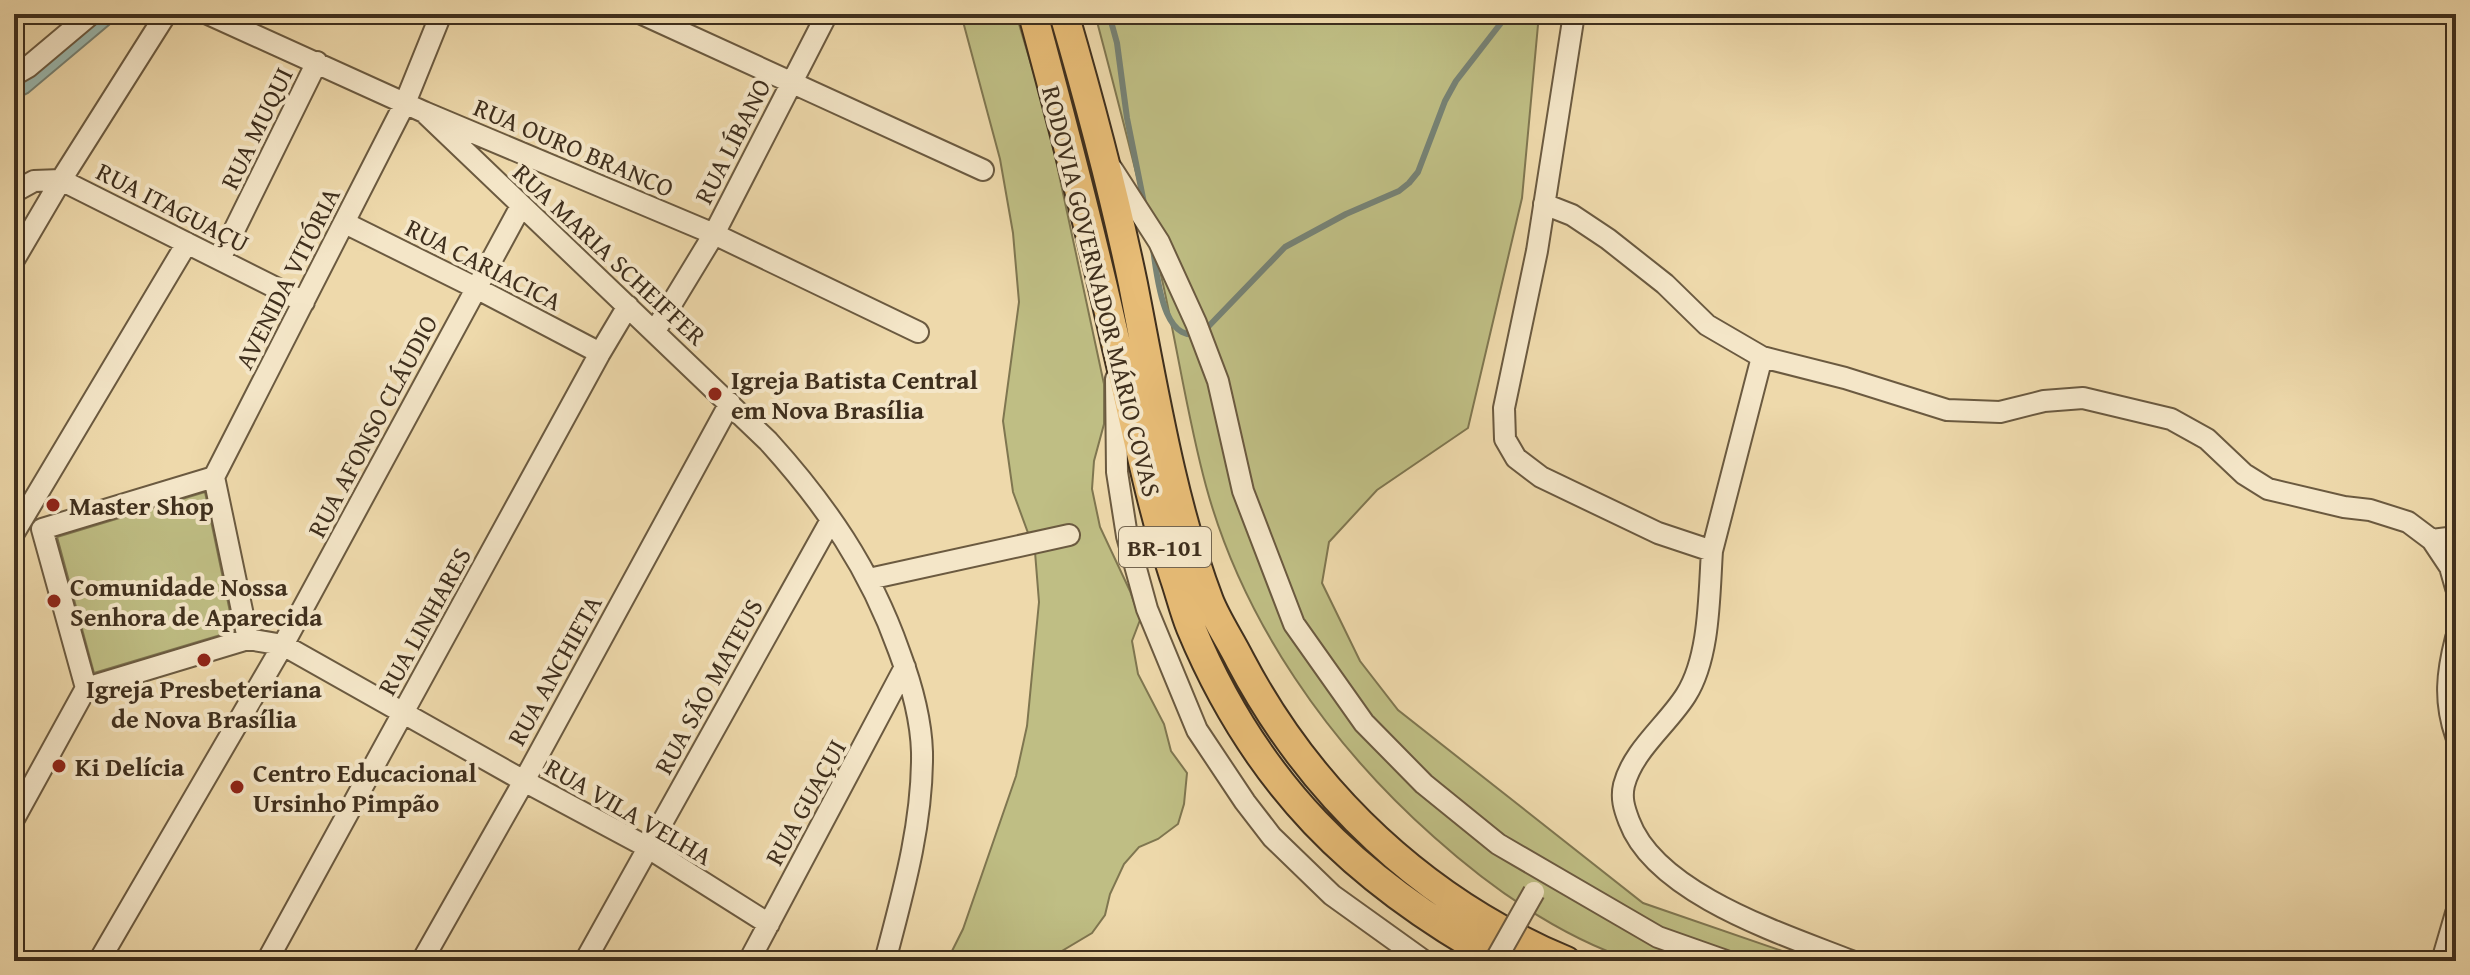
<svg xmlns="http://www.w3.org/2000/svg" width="2470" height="975" viewBox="0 0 2470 975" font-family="'Gentium Book Plus',serif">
<rect width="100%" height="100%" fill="#eed9ab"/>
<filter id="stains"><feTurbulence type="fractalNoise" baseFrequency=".0025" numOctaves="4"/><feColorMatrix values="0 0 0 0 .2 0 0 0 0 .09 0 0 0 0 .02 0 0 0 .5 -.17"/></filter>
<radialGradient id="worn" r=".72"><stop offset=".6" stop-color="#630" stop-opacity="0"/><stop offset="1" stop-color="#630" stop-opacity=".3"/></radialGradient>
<path fill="#bfbe84" stroke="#7f7650" stroke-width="2" d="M961,14H1016L1046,114L1104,384V424L1094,461L1092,489L1100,527L1130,591L1140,620L1132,641L1138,674L1164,724L1171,751L1187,773L1184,804L1178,824L1158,839L1139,847L1124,864L1110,894L1105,915L1092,933L1045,961H947L963,929L1016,776L1027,726L1039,602L1035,552L1013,492L1003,421L1019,302L1013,233L1000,159Z
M1095,14H1539L1522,198L1468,428L1377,490L1329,542L1322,583L1360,661L1398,710L1643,903L1811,961H1634C1561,937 1491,888 1434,837C1330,745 1243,622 1206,486C1188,420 1178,351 1163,284C1142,194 1119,104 1095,14Z
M205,492L234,631L94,673L57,537Z"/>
<path fill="#9bb9b0" stroke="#768275" stroke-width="2" d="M88,14H122L28,93L14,100V77Z"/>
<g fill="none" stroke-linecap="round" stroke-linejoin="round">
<path stroke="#768275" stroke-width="6" d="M1109,14L1117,43L1127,118L1144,203
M1153,249C1157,274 1163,353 1205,330L1285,247L1346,214L1399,191L1409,183L1418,172L1445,101L1456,81L1508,14"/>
<defs>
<path id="minor" d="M208,14L424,112L714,234L918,332
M642,14L983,170
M1574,14L1537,251L1504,408L1505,439L1516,458L1541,477L1658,533L1712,551C1709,595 1710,657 1686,695C1668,724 1633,750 1624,785C1621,798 1624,808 1629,821C1656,894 1783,934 1851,961
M14,75L28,67L91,14
M424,112L768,441C826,505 870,569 899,651C911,683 921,717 922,752C923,823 903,893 885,961
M1112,169L1159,242L1196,323L1218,381L1243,491L1294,624L1364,723L1424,784L1498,844L1658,937L1726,961
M14,192L34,181L61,180L304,302
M1544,204L1572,215L1608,239L1665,284L1707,325L1762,357L1845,378L1947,410L2000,412L2044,401L2083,398L2171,419L2207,439L2244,474L2268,489L2344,507L2370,510L2408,522L2432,540L2450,567L2456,588
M345,223L476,288L600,353
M220,259L317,62
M14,260L61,180L166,14
M655,331L714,234L827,14
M1116,379L1117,472L1127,536L1147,609L1197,730L1245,802L1272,837L1332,895L1424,961
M214,477L405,103L441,14
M14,533L187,243
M2432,540L2456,537
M1712,551L1762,357
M869,579L1069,535
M2456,638C2447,673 2444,701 2456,736
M248,639L214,477L42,529L86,688L248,639L283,645L524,781L647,847L769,924
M14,819L86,688
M99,961L283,645L521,206
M267,961L600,353L628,306
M422,961L524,781L730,403
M585,961L831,520
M749,961L905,667
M2442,961L2456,913"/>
<path id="highway" d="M1033,14C1063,125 1092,236 1117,348C1135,424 1150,502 1174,576C1180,593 1184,611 1191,628C1256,784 1354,880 1501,961
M1064,14C1090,103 1114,193 1133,284C1153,386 1172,504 1209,601C1217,621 1230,640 1240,660C1311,795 1425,902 1566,961"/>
</defs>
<use href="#minor" stroke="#6b5a40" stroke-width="24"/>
<use href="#highway" stroke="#3f2f1d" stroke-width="32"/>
<use href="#minor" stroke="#f4e6c8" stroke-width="20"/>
<use href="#highway" stroke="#e7bc76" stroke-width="28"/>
<defs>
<path id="minor-bridge" d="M1495,961L1534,892"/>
</defs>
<use href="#minor-bridge" stroke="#6b5a40" stroke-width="24" stroke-linecap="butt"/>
<use href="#minor-bridge" stroke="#f4e6c8" stroke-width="20"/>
</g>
<g fill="#8f2418" stroke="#f4e6c8" stroke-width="3">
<circle cx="715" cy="394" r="8"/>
<circle cx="53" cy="505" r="8"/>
<circle cx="54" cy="601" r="8"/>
<circle cx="204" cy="660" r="8"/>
<circle cx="59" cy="766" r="8"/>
<circle cx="237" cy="787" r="8"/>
</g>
<g text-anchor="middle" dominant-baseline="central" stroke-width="8" stroke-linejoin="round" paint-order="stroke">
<rect fill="#f4e6c8" stroke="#756650" stroke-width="2" x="1119" y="527" width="92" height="40" rx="6"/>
<g font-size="24" font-weight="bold" fill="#3f2f1d">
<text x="1165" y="547">BR-101</text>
</g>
<g font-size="26" fill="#3f2f1d" stroke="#f4e6c8">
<text transform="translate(256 128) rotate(-64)">RUA MUQUI</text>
<text transform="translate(732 141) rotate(-63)">RUA LÍBANO</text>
<text transform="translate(574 147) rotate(23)">RUA OURO BRANCO</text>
<text transform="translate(173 207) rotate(27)">RUA ITAGUAÇU</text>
<text transform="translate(610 254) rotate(43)">RUA MARIA SCHEIFFER</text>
<text transform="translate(484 264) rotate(27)">RUA CARIACICA</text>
<text transform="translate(287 278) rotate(-63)">AVENIDA VITÓRIA</text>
<text transform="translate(1102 291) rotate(76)">RODOVIA GOVERNADOR MÁRIO COVAS</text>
<text transform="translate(372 426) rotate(-62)">RUA AFONSO CLÁUDIO</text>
<text transform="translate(424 621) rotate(-61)">RUA LINHARES</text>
<text transform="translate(554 670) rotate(-61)">RUA ANCHIETA</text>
<text transform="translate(708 686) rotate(-61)">RUA SÃO MATEUS</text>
<text transform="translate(805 802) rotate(-61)">RUA GUAÇUI</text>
<text transform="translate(629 811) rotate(30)">RUA VILA VELHA</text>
</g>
<g font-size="26" font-weight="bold" fill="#3f2f1d" stroke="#f4e6c8" text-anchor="start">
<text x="731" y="379">Igreja Batista Central<tspan x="731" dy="30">em Nova Brasília</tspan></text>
<text x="69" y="505">Master Shop</text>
<text x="70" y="586">Comunidade Nossa<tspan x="70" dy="30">Senhora de Aparecida</tspan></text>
<text x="204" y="688" text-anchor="middle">Igreja Presbeteriana<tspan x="204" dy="30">de Nova Brasília</tspan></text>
<text x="75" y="766">Ki Delícia</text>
<text x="253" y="772">Centro Educacional<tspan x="253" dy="30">Ursinho Pimpão</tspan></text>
</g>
</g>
<rect width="2470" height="975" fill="none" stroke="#eed9ab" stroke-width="48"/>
<rect x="16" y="16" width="2438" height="943" fill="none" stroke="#3f2f1d" stroke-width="4"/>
<rect x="24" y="24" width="2422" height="927" fill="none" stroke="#3f2f1d" stroke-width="2"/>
<rect width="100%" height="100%" filter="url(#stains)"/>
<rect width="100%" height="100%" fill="url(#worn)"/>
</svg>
